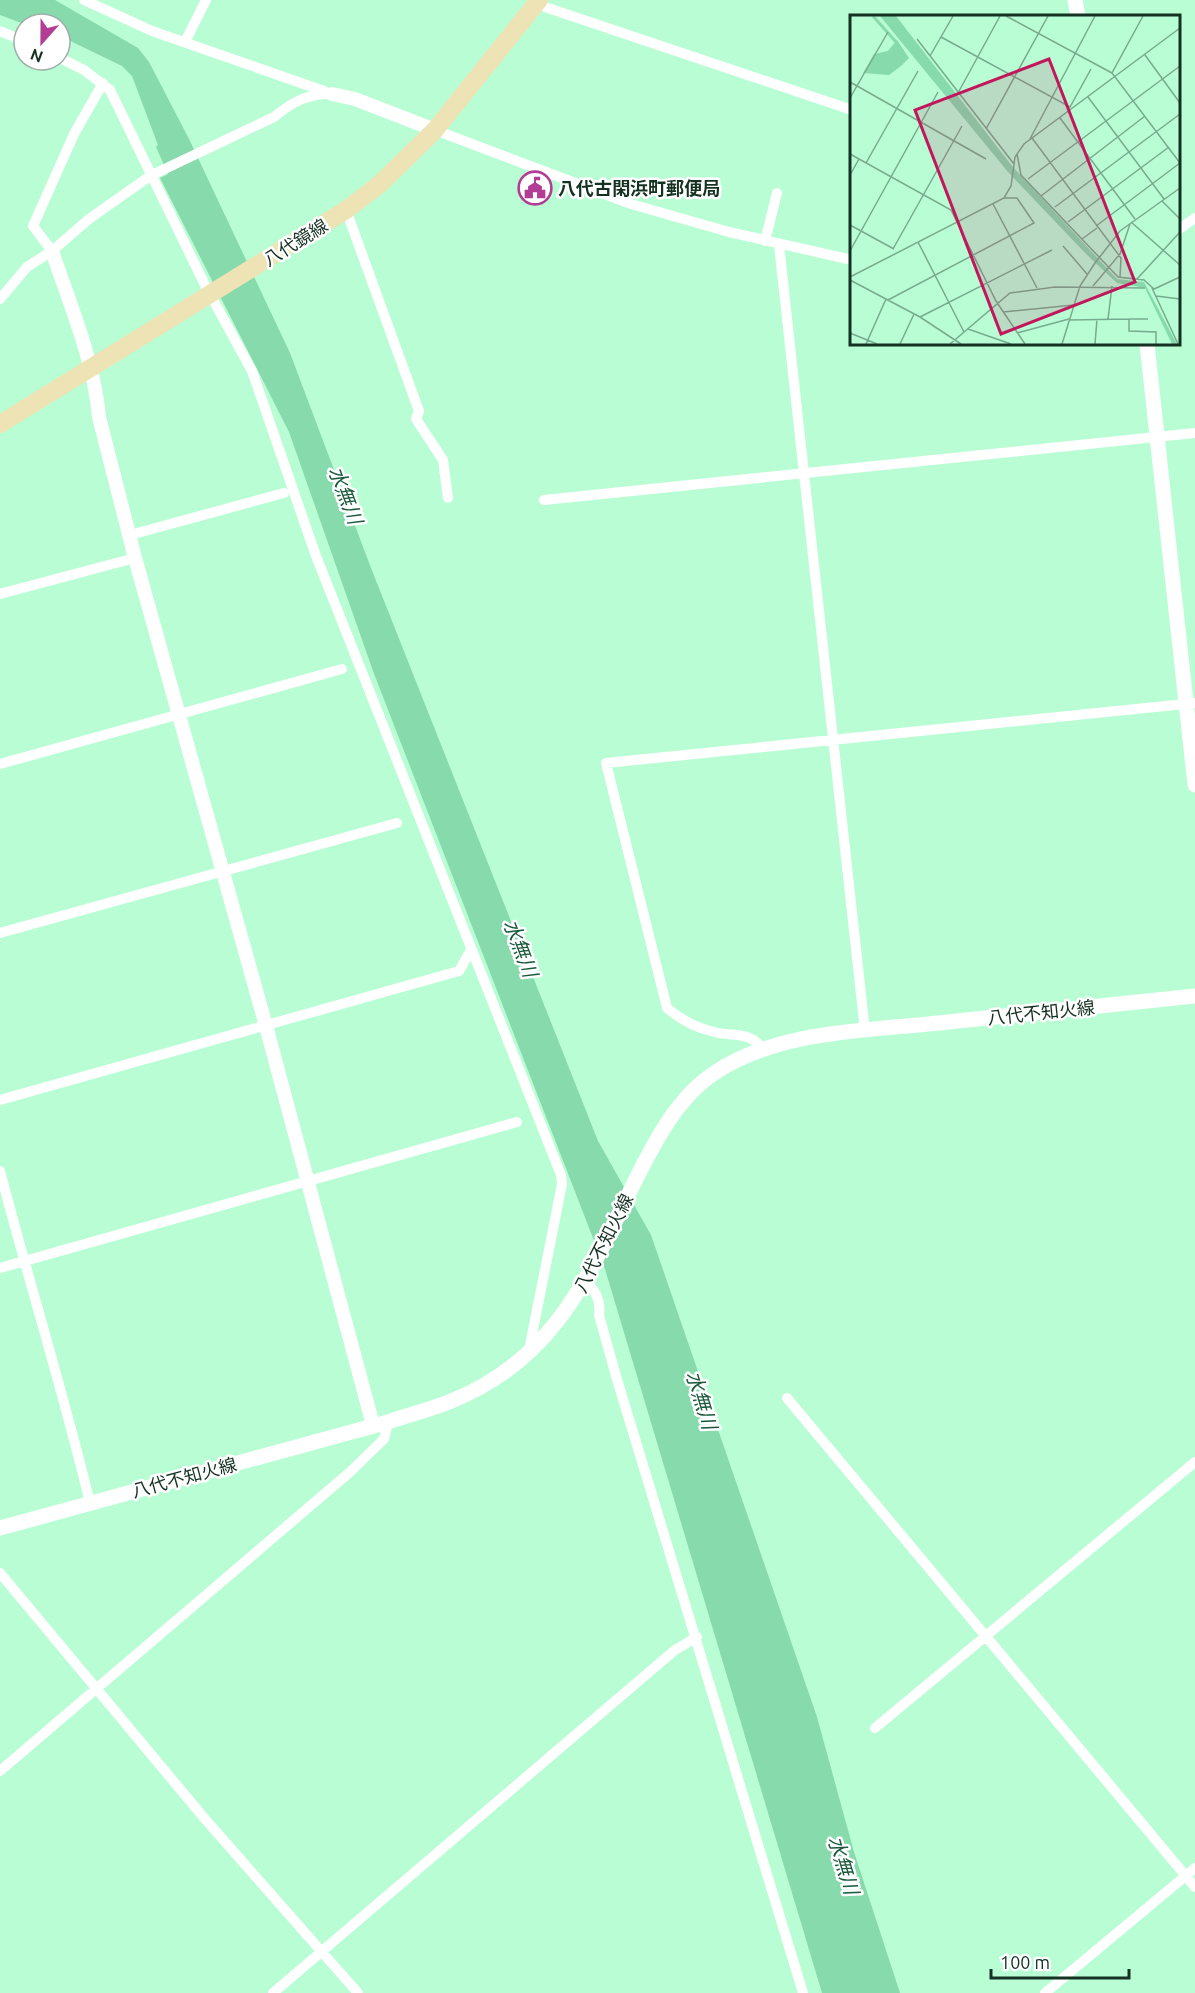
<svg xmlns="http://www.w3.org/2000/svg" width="1195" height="1993" viewBox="0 0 1195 1993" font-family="Ubuntu,'Noto Sans JP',sans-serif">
<rect width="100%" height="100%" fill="#b9fdd5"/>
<path fill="#86daab" d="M0,0H55L138,48L149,62L189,139L290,353L371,568L598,1141L651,1235L817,1717L854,1852L900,1993H822L605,1269L373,671L289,432L160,178L168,174L156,147L158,145L132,76L122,66L60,36V24H24L0,15Z"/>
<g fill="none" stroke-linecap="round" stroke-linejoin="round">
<path stroke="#fff" stroke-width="10" d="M84,0L152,31L324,91
M536,4L852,110
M0,31L24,41
M185,42L206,0
M60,58L84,70L110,90L205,285L252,371L316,556L561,1175L562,1184L530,1345L533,1350
M435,130L631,204L729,232L852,260
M346,210L419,411L416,419L443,460L448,498
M1178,230L1195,218
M765,241L777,193
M779,245L865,1031
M52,251L33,226L74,134L103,83
M0,299L27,267L52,251L89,219L150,176L274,117C292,102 309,93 332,94
M544,500L1195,433
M130,535L284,493
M0,594L135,558
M0,764L342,669
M0,933L397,823
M762,1048C749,1031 734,1037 714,1032C697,1028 680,1019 667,1008L606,763L1195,703
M0,1100L459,971L471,950
M0,1171C29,1282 63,1391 90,1503
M0,1268L517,1122
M585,1281C596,1291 601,1300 599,1315L616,1376L803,1993
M787,1398L1195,1887
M0,1573L205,1819L358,1993
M875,1728L1195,1462
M0,1771L350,1472L384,1439L388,1422
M273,1993L675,1650L697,1637
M1045,1993L1195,1868"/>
<path stroke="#fff" stroke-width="14" d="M332,94L355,99L435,130
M52,251C70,305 94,360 99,417L135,558L266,1026L373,1425"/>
<path stroke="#fff" stroke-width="15" d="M1075,0L1078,16
M1147,344L1195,785
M0,1528L388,1422C408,1415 429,1410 449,1402C556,1360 588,1276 635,1181C654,1143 677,1098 713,1074C778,1029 872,1031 948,1022C1031,1014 1113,1005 1195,996"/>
<path stroke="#ede3b5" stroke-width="18" d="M0,424L346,210L380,184L435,130L539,0"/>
</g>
<defs>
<symbol id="civic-ring" viewBox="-11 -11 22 22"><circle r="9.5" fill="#fff" stroke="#b13d95" stroke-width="1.5"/><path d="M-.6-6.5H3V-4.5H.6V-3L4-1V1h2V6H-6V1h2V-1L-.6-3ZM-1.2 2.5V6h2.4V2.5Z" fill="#b13d95"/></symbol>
</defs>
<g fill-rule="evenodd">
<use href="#civic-ring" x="516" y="169" width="38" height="38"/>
</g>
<g text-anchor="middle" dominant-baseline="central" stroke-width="5" stroke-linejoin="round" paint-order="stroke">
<g font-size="18" font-weight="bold" fill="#153122" stroke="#fff" text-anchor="start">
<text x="558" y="188">八代古閑浜町郵便局</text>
</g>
<g font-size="18" fill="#153122" stroke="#fff">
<text transform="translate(295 242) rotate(-32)">八代鏡線</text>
<text transform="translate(1041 1012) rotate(-6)">八代不知火線</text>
<text transform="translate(603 1243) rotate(-63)">八代不知火線</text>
<text transform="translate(184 1477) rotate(-15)">八代不知火線</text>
</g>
<g font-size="20" font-style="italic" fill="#1b5a3b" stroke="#fff">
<text transform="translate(346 495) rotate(69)">水無川</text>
<text transform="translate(521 948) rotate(69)">水無川</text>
<text transform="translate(702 1400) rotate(73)">水無川</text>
<text transform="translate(844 1865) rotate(73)">水無川</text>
</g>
</g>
<g transform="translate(850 15)">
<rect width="330" height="330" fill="#b9fdd5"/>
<path d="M30,1H46L162,151L267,264L294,267L327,329H322L295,273L267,268L237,240L158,157ZM47,25L59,43L51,51L39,60L13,58L24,39L38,36Z" fill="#86daab"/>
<path fill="none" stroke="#86daab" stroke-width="3" d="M23,1L46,27"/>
<path fill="none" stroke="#77ab8d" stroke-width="1.5" d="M156,1L262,58M293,1L262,58L330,148M91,22L220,92L241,54M67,24L164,149M295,40L330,88M80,41L103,1M0,67L136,144M108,78L150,1M238,82L314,184M0,83L38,17M210,103L285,204M136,114L198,1M182,123L271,243L270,262M180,124L245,1M0,139L101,195L146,286L175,329M167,139L171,160L268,262L294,265L304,274L330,262M16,148L68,56M0,160L9,144M178,164L330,51M191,181L295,101M312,186L330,204M143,189L187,273M205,192L330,99M218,207L319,132M281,207L330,250M0,210L44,234M246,211L330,148M232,224L247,213M68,227L114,317M213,231L237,259M43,234L112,111M0,236L88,77M0,262L154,183L161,171L165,142L174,129L330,13M287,264L330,217M0,265L70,302L111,329M243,271L270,239L280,209M302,273L328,329M306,281L330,284M38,285L184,208L167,183H154M153,297L224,290M70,302L202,235M258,304L262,271M279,304H298M219,305L279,304V316L306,317V329M118,314L161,329M0,318L27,329M167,318L219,304M16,329L36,284M50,329L64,299M100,329L160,278L205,272L295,273M212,329L230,271L245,248L270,216L330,173M245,329L247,304"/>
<path fill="#c2185b" fill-opacity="0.15" stroke="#c2185b" stroke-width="3" d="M199,44L285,267L151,319L65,95Z"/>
<rect width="330" height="330" fill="none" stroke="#153122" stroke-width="3"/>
</g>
<g transform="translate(42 42) rotate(201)"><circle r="28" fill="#ffffff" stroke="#a1ada7" stroke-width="1.5"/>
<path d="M0-4.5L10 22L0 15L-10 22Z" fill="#b13d95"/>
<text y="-9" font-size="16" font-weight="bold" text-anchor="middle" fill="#153122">N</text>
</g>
<path d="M991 1969v9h138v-9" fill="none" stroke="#153122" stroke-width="3"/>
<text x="1000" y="1969" font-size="18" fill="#153122" stroke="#ffffff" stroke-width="4.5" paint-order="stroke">100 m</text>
</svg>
